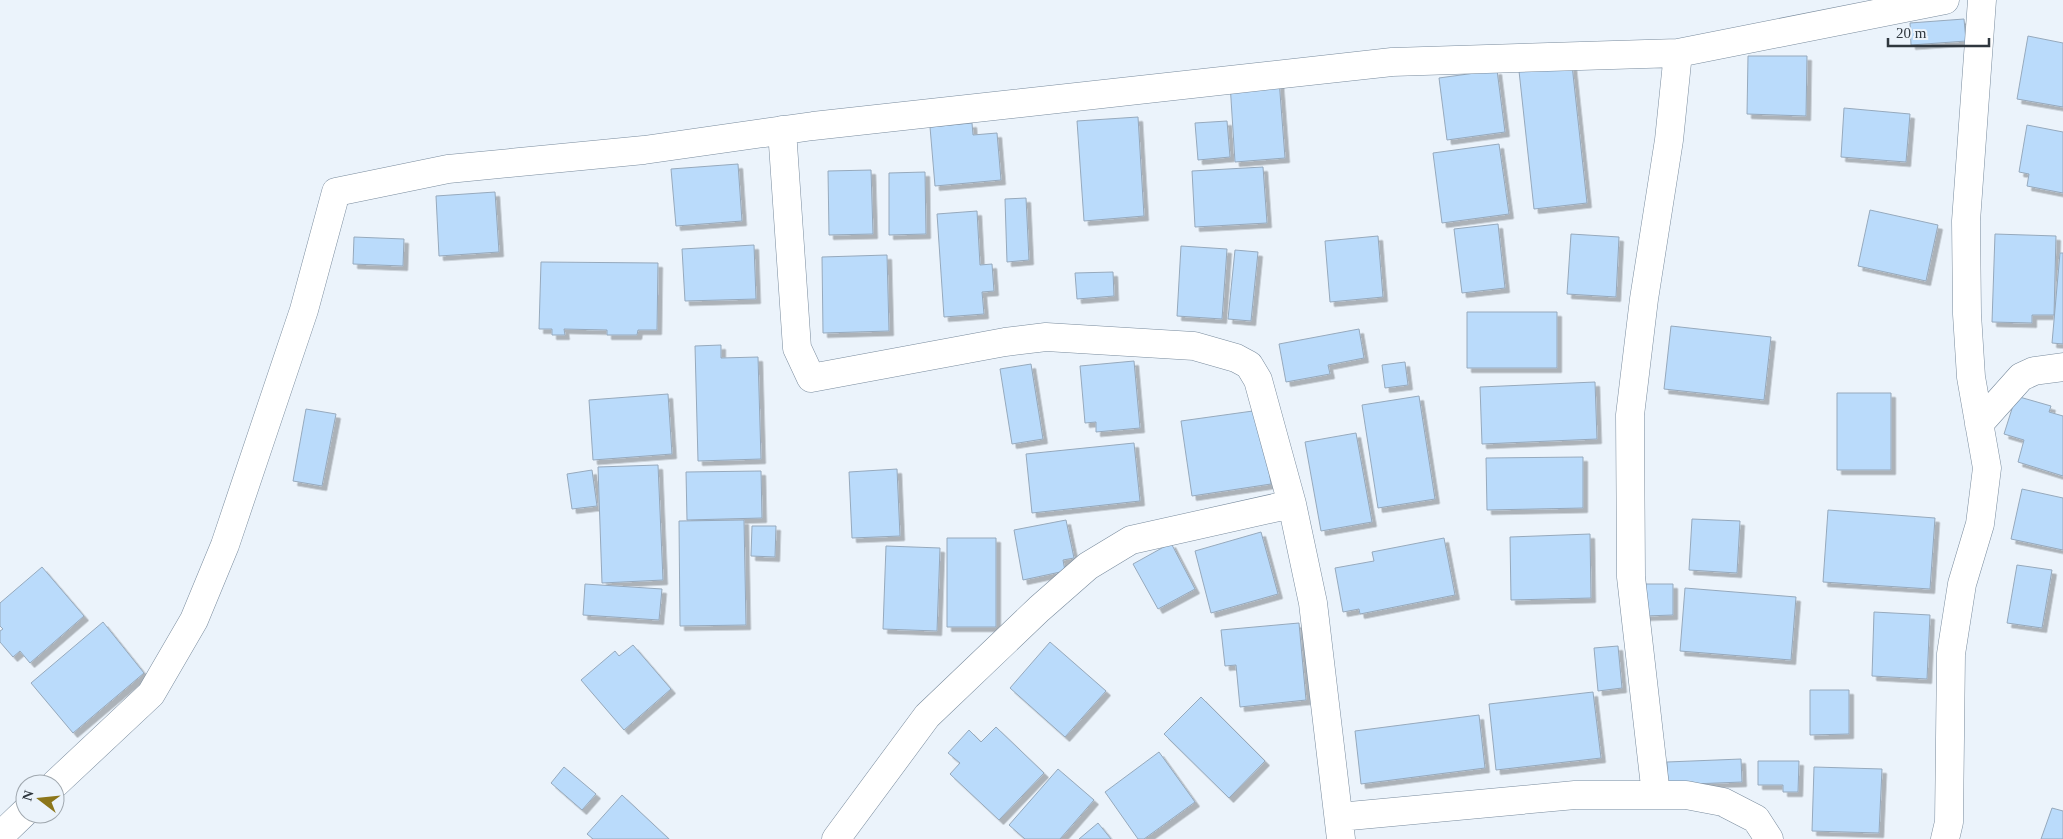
<svg xmlns="http://www.w3.org/2000/svg" width="2063" height="839" viewBox="0 0 2063 839" font-family="Georgia,serif">
<defs>
<filter id="shadow"><feDropShadow dx="4.5" dy="4.5" stdDeviation="0" flood-color="#0004"/></filter>
</defs>
<rect width="100%" height="100%" fill="#ebf3fb"/>
<path fill="#badbfb" stroke="#96a9bc" filter="url(#shadow)" d="M1964,19L1966,41L1911,45L1910,23Z
M2028,36L2063,43V107L2017,99Z
M1748,56H1807L1806,116L1747,114Z
M1572,65L1587,203L1534,209L1519,71Z
M1497,70L1505,132L1447,140L1439,78Z
M1279,80L1285,158L1235,162L1230,83Z
M1844,108L1910,114L1906,162L1841,157Z
M1138,117L1144,216L1084,221L1077,121Z
M1227,121L1230,157L1198,160L1195,123Z
M972,123L973,135L997,133L1001,180L935,186L930,127Z
M2027,125L2063,132V193L2027,186L2029,174L2019,172Z
M1499,144L1509,214L1442,223L1433,153Z
M738,164L742,221L676,226L671,169Z
M1263,167L1267,223L1195,227L1192,171Z
M871,170L873,234L829,235L828,171Z
M925,172L926,234L889,235V173Z
M495,192L499,252L439,256L436,196Z
M1026,198L1029,260L1007,262L1005,199Z
M1870,210L1938,225L1926,281L1858,266Z
M977,211L980,265L992,264L994,291L982,292L984,314L944,317L937,214Z
M1498,224L1505,288L1462,293L1454,229Z
M1571,234L1619,237L1616,297L1567,294Z
M1995,234L2056,236L2054,315H2032V323L1992,322Z
M1378,236L1383,297L1330,302L1325,241Z
M354,237L404,239L403,266L353,264Z
M754,245L756,299L685,301L682,249Z
M1181,246L1227,249L1222,319L1177,316Z
M1235,250L1258,252L1251,321L1228,319Z
M2060,253H2063V344L2052,343Z
M887,255L889,331L823,333L822,257Z
M541,262L658,263L657,330H638L637,335H607V330L564,329L565,335H552V329H539Z
M1113,272L1114,296L1077,299L1075,273Z
M1467,312H1557V368H1467Z
M1671,326L1771,337L1764,400L1664,389Z
M1359,329L1364,358L1328,365L1330,374L1286,382L1279,344Z
M721,345V358L758,357L761,459L698,461L695,346Z
M1134,361L1140,428L1096,432V422L1085,423L1080,366Z
M1405,362L1408,385L1385,388L1382,365Z
M1031,364L1043,439L1012,444L1000,369Z
M1595,382L1597,439L1482,444L1480,387Z
M1837,393H1891V470H1837Z
M668,394L672,454L593,460L589,400Z
M1419,396L1435,499L1378,508L1362,405Z
M2016,396L2051,406L2049,412L2063,416V476L2018,462L2024,440L2004,434Z
M306,409L336,414L322,486L293,481Z
M1260,410L1271,484L1192,496L1181,421Z
M1356,433L1372,522L1321,531L1305,442Z
M1134,443L1140,501L1032,513L1026,454Z
M1583,457V508L1487,510L1486,458Z
M658,465L663,580L602,583L598,467Z
M897,469L900,536L852,538L849,472Z
M592,470L597,506L572,509L567,474Z
M761,471L762,518L687,520L686,472Z
M2022,489L2063,498V550L2011,539Z
M1828,510L1935,518L1930,589L1823,582Z
M1692,519L1740,521L1737,573L1689,570Z
M744,520L746,625L680,626L679,521Z
M1066,520L1074,558L1063,560L1065,571L1023,580L1014,530Z
M752,526H776L775,557L751,556Z
M1261,532L1278,594L1211,613L1195,551Z
M1590,534L1591,598L1511,600L1510,537Z
M947,538H996V627H947Z
M1444,538L1455,595L1360,614L1359,609L1343,612L1335,568L1374,561L1372,552Z
M1171,543L1195,589L1158,609L1133,564Z
M886,546L940,548L937,631L883,629Z
M2017,565L2052,570L2042,628L2007,623Z
M42,567L84,616L30,663L20,651L13,657L0,642V631L3,629L0,626V603Z
M585,584L662,589L659,620L583,615Z
M1644,584H1673V615L1645,616Z
M1685,588L1796,597L1791,660L1680,651Z
M1874,612L1930,615L1927,679L1872,676Z
M103,622L144,673L73,733L31,683Z
M1299,623L1306,700L1240,707L1236,665L1225,666L1221,630Z
M1050,642L1106,691L1065,737L1010,688Z
M633,645L671,689L624,730L581,680L615,651L619,656Z
M1618,646L1622,688L1598,691L1594,648Z
M1810,690H1849V734L1810,735Z
M1593,692L1601,758L1496,770L1489,704Z
M1201,697L1265,761L1229,798L1164,734Z
M1479,715L1485,768L1361,784L1355,731Z
M996,727L1044,773L999,820L950,774L960,763L948,753L969,730L981,742Z
M1159,752L1195,802L1144,839H1138L1105,792Z
M1741,759L1742,782L1668,785L1667,762Z
M1758,761H1799L1798,792H1783V785H1758Z
M564,767L596,794L582,810L551,783Z
M1814,767L1882,769L1879,833L1812,831Z
M1058,769L1094,800L1060,839H1025L1009,825Z
M622,795L669,839H593L587,834Z
M2052,808L2063,811V839H2041Z
M1098,823L1111,839H1079Z"/>
<g fill="none" stroke-linecap="round" stroke-linejoin="round">
<defs>
<path id="street" d="M782,130L797,348L811,378L1005,342L1046,337L1194,346L1236,358L1249,365L1258,380L1292,504L1313,603L1341,839
M1979,424L2021,377L2034,371L2063,367
M55,784L151,694L194,620L225,545L304,310L336,192L448,169L644,150L813,126L1392,62L1678,53L1945,0
M1656,795L1631,577L1630,415L1644,299L1669,140L1678,53
M1339,817L1575,795H1686L1723,802L1756,819L1769,839
M0,836L25,812
M836,839L927,716L1039,609L1088,566L1131,540L1292,504
M1945,839L1949,822L1951,654L1962,584L1980,524L1987,468L1971,377L1967,314L1966,221L1982,0"/>
</defs>
<use href="#street" stroke="#798b9d" stroke-width="29"/>
<use href="#street" stroke="#fff" stroke-width="28"/>
</g>
<g transform="translate(40 799) rotate(286)"><circle r="24" fill="#ebf3fb" stroke="#a0a8af"/>
<path d="M0-4L9 19L0 12L-9 19Z" fill="#8c761a"/>
<text y="-8" font-size="14" font-weight="bold" text-anchor="middle" fill="#2f373e">N</text>
</g>
<path d="M1888 38v8h101v-8" fill="none" stroke="#2f373e" stroke-width="2.5"/>
<text x="1896" y="38" font-size="15" fill="#2f373e" stroke="#ebf3fb" stroke-width="4" paint-order="stroke">20 m</text>
</svg>
